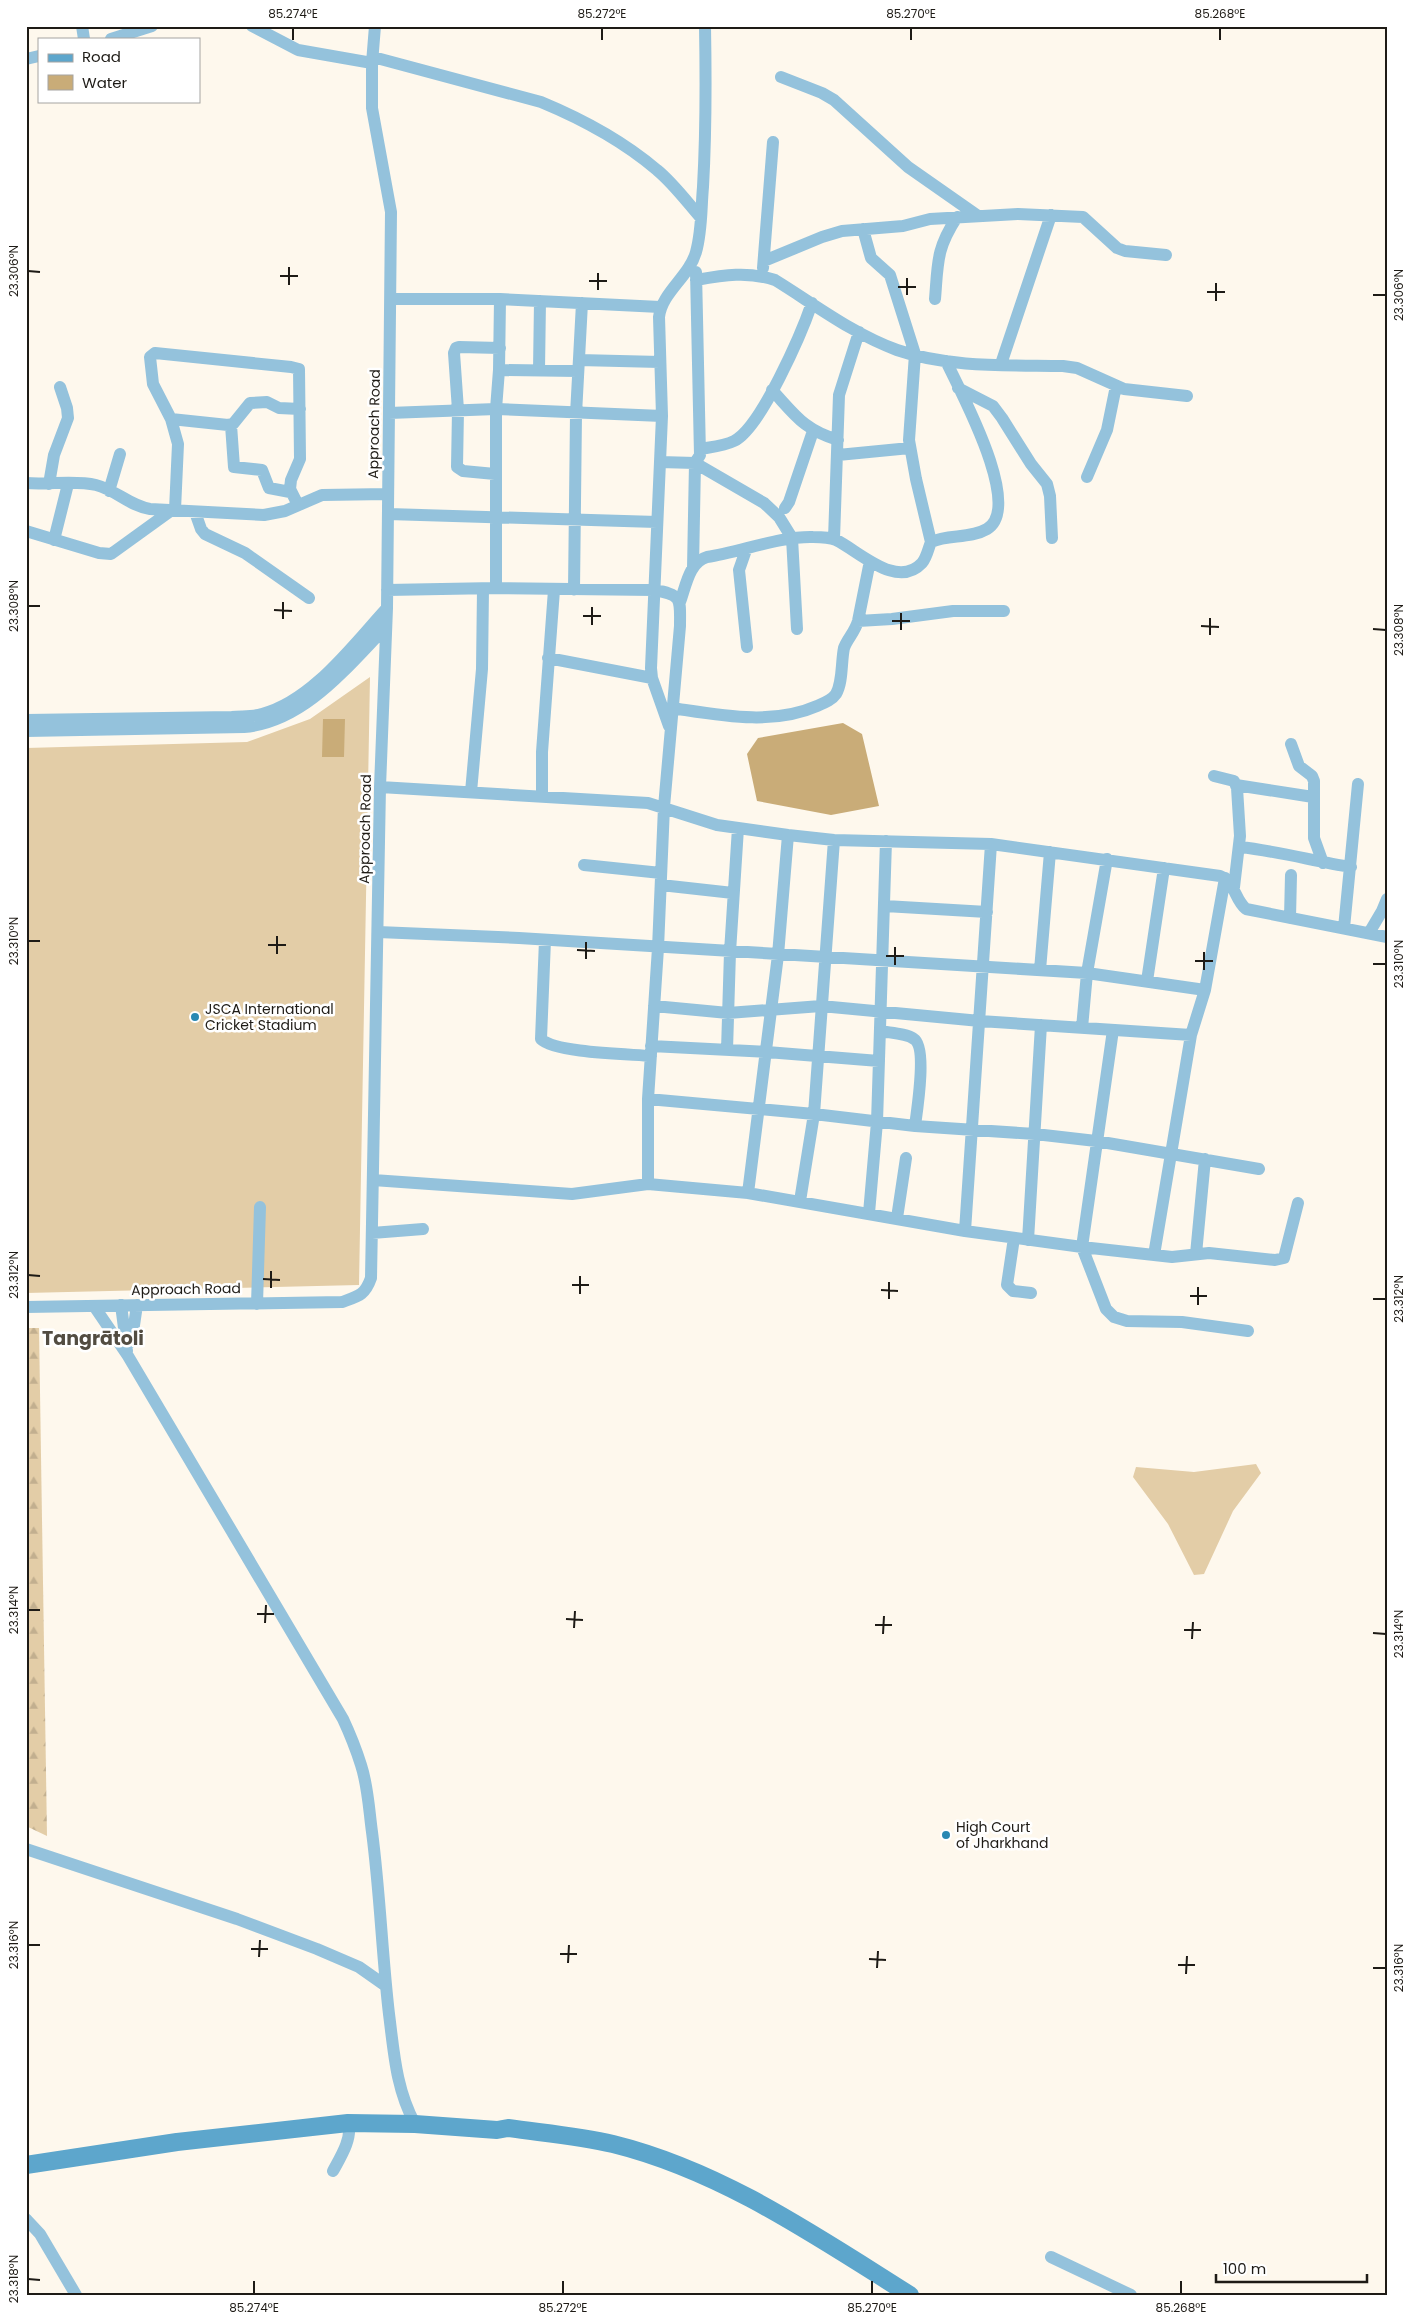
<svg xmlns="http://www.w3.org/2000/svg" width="1413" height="2321" viewBox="0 0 1413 2321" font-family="Poppins,sans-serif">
<defs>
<pattern id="forest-firs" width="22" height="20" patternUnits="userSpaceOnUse" patternTransform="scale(1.25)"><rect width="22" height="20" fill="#e3cda7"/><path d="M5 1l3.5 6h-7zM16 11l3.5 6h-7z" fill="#c2af8f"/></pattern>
</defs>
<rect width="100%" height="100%" fill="#fef8ed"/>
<path fill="#e3cda7" d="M370,677L359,1285L26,1293V748L247,742L310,719Z
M1256,1464L1261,1473L1233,1511L1204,1574L1194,1575L1168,1524L1133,1477L1136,1467L1194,1472Z"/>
<path fill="url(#forest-firs)" d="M26,1328H39L47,1836L26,1826Z"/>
<path fill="#c9ac78" d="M323,719H345L344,757H322Z
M843,723L862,734L879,806L831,815L757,801L747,754L758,738Z"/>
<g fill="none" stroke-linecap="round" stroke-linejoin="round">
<path stroke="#94c2dc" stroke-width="12" d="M82,26L84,39
M252,26L298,50L372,63
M111,39L152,26
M373,57L541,102C582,119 623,141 657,170C673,183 687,202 701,218
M26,59L39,56
M781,77L822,93L834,100L908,167L978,216
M863,229L871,258L890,275L915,354L909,440L916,479L931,542
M764,261L822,237L842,231L903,226L930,219L1018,214L1083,217L1117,248L1125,251L1166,255
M763,268L773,142
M696,280C724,275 748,271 775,280C814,304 853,334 897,350C949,368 1009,365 1063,366L1077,368L1124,389L1187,396
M391,299H500L660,307
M935,299C938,263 936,249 957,217
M579,360L660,362
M1001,364L1051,215
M499,370L578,371
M539,370L540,301
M958,388L993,406L1002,418L1031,464L1047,484L1050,496L1052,538
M772,390C795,415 804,430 838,440
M389,413L496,409L662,416
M171,419L228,425L233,424L250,403L267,402L279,408L300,409
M231,425L234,467L262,470L269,488L290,492
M700,449C711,447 724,446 734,441C761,428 802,332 812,303
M838,455L910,448
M660,462L695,463L700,455L696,272
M695,463L764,503L779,517L792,538L797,629
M495,474L463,471L457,467L458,410L454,353L456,348L459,347L500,348
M1087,477L1107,430L1116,386
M26,483C49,485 74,480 96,485C116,490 130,506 150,509L264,515L285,511L322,495L388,494
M49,484L54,455L68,418L67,408L60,387
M109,491L120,454
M785,508L789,502L813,431
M175,510L178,444L171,419L153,384L150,357L155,353L291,367L299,369L300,459L291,480L290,489L298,505
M195,512L201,529L205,534L245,553L309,598
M388,514L657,522
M26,531L99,553L111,554L172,510
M834,539L839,395L859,332
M54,540L68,484
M746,550L739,570L747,647
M693,568L695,463
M496,588V409L499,370L500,299
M387,590L496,588L654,590C683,595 680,599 680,626L664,807L658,948L648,1099V1184
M574,590L576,414L582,303
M680,602C686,586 689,562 707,557C740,552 781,536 813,537C820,537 829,537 836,540C859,551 897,590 922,563C927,557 928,549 931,542C948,534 970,539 987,529C1024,507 960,391 946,361
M858,621L892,619L953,611H1004
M548,658L652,678
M672,708C719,715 772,726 817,706C824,703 832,700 836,694C843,682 841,662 844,648C847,639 855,632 858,621L870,561
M26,720L232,717C242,716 253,717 262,714C312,701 353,645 387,608
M669,726L652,678L651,668L662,416L659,317C662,292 689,277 696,252C702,231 701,209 703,187C706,134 706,80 705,26
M26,731L244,727C304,722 347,667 386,627
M1291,744L1299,766L1312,776L1314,781V838L1323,863
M1214,776L1234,781L1237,788L1240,836L1234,887
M1236,785L1313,797
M380,787L648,803L717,825L788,835L834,840L991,844L1220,876C1236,883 1234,899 1246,909L1387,937
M471,792L482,669L483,589
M542,796V752L554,590
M1240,847C1277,851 1314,861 1351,867
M584,865L661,873
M661,885L733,893
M885,906L987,912
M1290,918L1291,875
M1344,928L1358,784
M378,932L519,938L1087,973L1205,990
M1369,933L1382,911L1387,899
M545,940L541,1039C555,1053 628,1054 651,1056
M1040,970L1050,852
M1147,981L1164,868
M654,1006L728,1013L821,1006L980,1021L1191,1035
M1082,1028L1087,973L1107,859
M1113,1030L1082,1247L1106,1309L1114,1317L1127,1321L1182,1322L1248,1331
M880,1031C890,1033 906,1033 914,1039C927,1047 917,1111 915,1126
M651,1046L767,1052L879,1061
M727,1050L730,952L738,828
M648,1099L814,1114L915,1126L1035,1134L1096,1141L1259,1169
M373,1180L572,1194L648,1184L748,1193L965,1231L1082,1247L1172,1257L1209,1253L1275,1260L1284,1258L1298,1203
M748,1193L778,955L788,835
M800,1201L814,1114L834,840
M869,1213L877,1122L886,841
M897,1218L906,1158
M965,1231L991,844
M372,1233L423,1229
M1014,1238L1007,1285L1013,1291L1031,1293
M1028,1240L1041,1025
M1196,1254L1205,1159
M1154,1255L1191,1035L1205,990L1225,878
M257,1304L260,1207
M121,1305L127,1351
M94,1306L128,1356L343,1719C350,1734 356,1749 361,1765C368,1786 369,1810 372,1832C380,1893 382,1954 389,2014C394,2053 396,2089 415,2124
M26,1307L342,1302C359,1296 365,1295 371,1278L380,787L387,608L391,212L372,108V63L375,26
M127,1346L132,1339L137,1305
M26,1849L237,1919L317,1949L359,1967L386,1986
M333,2171C340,2158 353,2138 348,2123
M26,2219L40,2234L76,2295
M1051,2257L1131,2295"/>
<path stroke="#5da6cc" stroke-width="18" d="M26,2165L177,2142L348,2123L415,2124L497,2130L508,2128C543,2133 579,2136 613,2144C722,2171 816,2236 910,2295"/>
</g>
<path fill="none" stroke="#1e1b16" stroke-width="2" d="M293,40V28M602,40V28M911,40V28M1220,40V28M28,271L40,272M280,276H298M589,281H607M289,285V267M898,287H916M598,290V273M1207,292H1225M907,295V278M1373,295H1386M1216,301V283M28,606H40M274,610L292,611M583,616H601M283,619V602M892,621H910M592,625V607M1201,626L1219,627M1373,629L1386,630M901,630V613M1210,635V618M28,941H40M268,945H286M577,950L595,951M277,954V936M886,956H904M586,959V942M1195,961H1213M1373,964H1386M895,965V947M1204,970V952M28,1275L40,1276M263,1279L280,1280M572,1285H589M271,1288V1271M881,1290L898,1291M580,1294V1276M1190,1296H1207M889,1299V1282M1373,1299H1386M1198,1305V1287M28,1610H40M257,1614H274M566,1619L583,1620M265,1623L266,1605M875,1625H892M574,1628L575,1611M1184,1630H1201M1373,1633L1386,1634M883,1634L884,1616M1192,1639L1193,1622M28,1945H40M251,1949H268M560,1954H577M259,1957L260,1940M869,1959L886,1960M568,1963L569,1945M1178,1965H1195M877,1968L878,1951M1373,1968H1386M1186,1974L1187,1956M28,2279L40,2280M254,2294V2281M563,2294V2281M872,2294V2281M1181,2294V2281"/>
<g fill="#2988b3" stroke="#fff" stroke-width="2">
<circle cx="195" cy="1017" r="5"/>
<circle cx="946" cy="1835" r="5"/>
</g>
<g text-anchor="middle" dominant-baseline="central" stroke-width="5" stroke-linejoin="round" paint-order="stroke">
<g font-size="14" fill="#1e1b16" stroke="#fff">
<text transform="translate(374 424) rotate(-89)">Approach Road</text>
<text transform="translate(365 829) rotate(-89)">Approach Road</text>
<text transform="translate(186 1289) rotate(-1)">Approach Road</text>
</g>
<g font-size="14" fill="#1e1b16" stroke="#fff" text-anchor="start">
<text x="205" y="1009">JSCA International<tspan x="205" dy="16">Cricket Stadium</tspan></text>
<text x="956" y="1827">High Court<tspan x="956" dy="16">of Jharkhand</tspan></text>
</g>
<g font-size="19" font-weight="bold" fill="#524c41" stroke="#fff">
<text x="93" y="1338">Tangrātoli</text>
</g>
</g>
<rect width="1413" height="2321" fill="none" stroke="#ffffff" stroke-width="55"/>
<rect x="38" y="38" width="162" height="65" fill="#ffffff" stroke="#a5a4a2"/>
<rect x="48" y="54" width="25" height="8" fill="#5da6cc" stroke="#a5a4a2"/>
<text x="82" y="62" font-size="15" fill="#1e1b16">Road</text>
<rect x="48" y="75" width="25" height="15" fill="#c9ac78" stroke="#a5a4a2"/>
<text x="82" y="88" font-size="15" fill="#1e1b16">Water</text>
<path d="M1216 2274v8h151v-8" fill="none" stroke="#1e1b16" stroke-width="2.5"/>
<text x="1223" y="2274" font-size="15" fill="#1e1b16" stroke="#ffffff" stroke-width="4" paint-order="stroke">100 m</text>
<rect x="28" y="28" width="1358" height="2266" fill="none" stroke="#1e1b16" stroke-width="2"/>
<g font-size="12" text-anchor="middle" fill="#1e1b16">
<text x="293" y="18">85.274°E</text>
<text x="602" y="18">85.272°E</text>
<text x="911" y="18">85.270°E</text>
<text x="1220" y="18">85.268°E</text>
<text transform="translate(14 271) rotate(-90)" y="4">23.306°N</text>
<text transform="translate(1399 295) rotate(-90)" y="4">23.306°N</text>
<text transform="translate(14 606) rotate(-90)" y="4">23.308°N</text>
<text transform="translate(1399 630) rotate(-90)" y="4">23.308°N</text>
<text transform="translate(14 941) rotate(-90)" y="4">23.310°N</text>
<text transform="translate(1399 964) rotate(-90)" y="4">23.310°N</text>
<text transform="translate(14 1275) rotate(-90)" y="4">23.312°N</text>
<text transform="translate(1399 1299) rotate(-90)" y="4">23.312°N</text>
<text transform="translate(14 1610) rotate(-90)" y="4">23.314°N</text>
<text transform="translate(1399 1634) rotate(-90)" y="4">23.314°N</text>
<text transform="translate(14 1945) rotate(-90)" y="4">23.316°N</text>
<text transform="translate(1399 1968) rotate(-90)" y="4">23.316°N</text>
<text transform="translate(14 2279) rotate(-90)" y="4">23.318°N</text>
<text x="254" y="2312">85.274°E</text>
<text x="563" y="2312">85.272°E</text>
<text x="872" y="2312">85.270°E</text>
<text x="1181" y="2312">85.268°E</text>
</g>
</svg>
